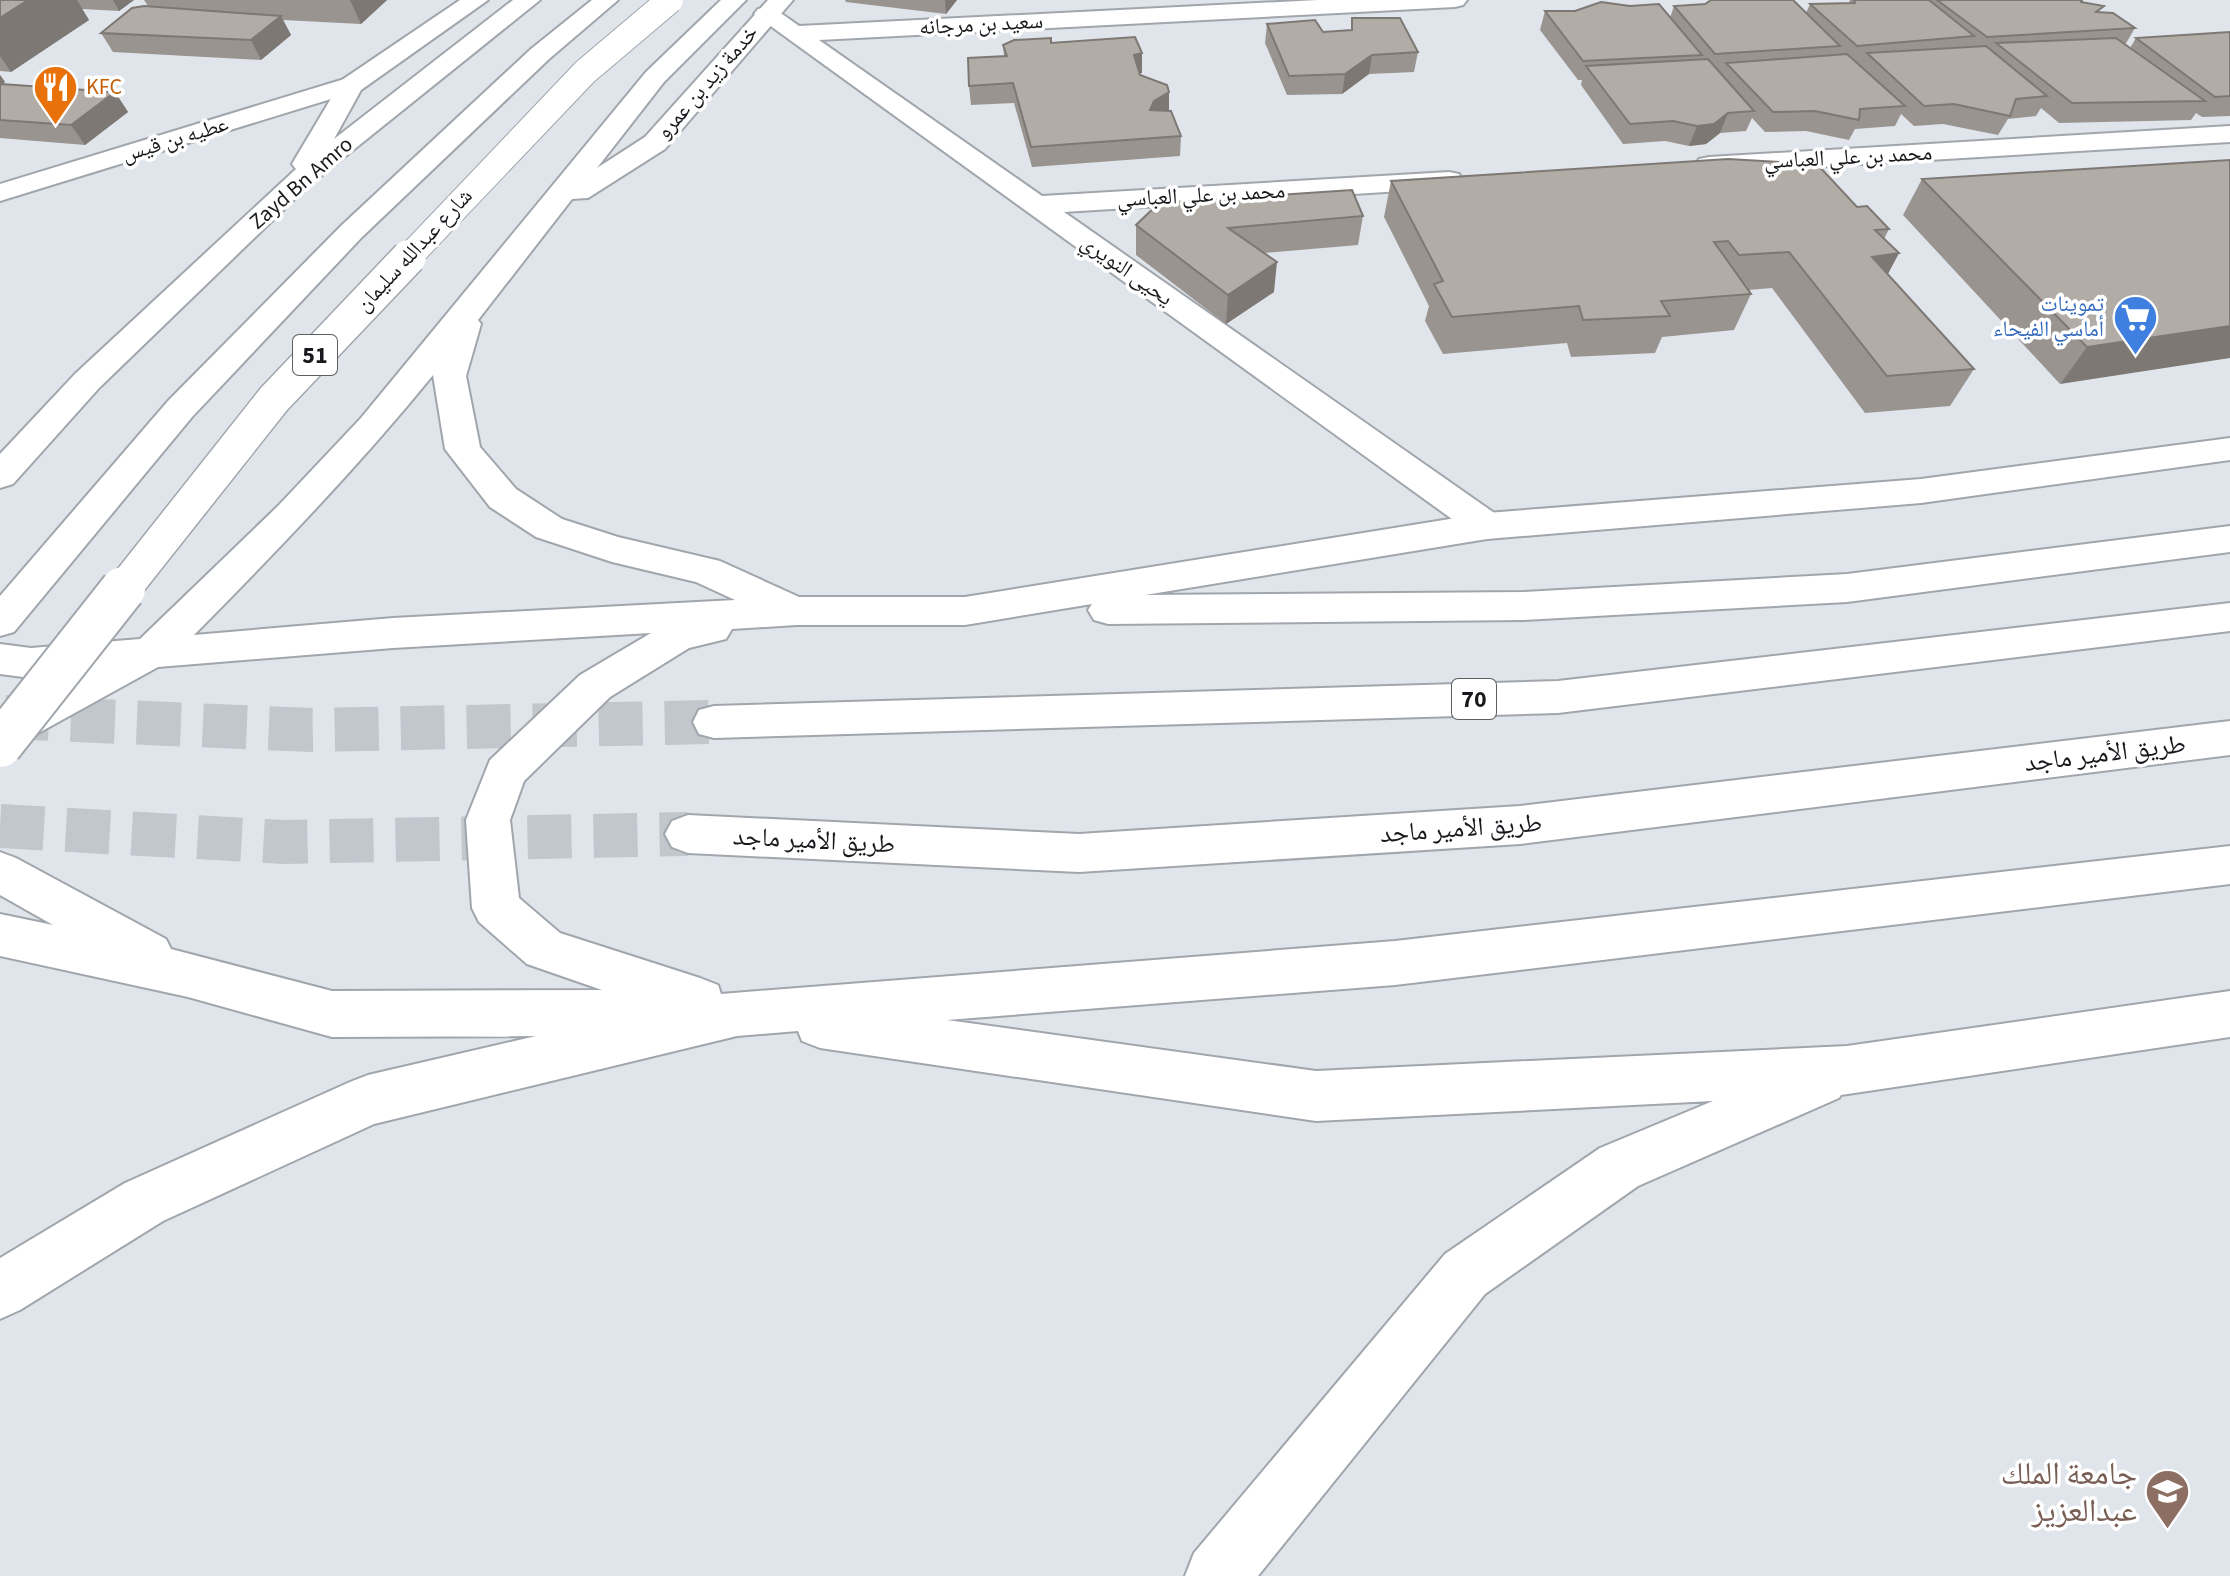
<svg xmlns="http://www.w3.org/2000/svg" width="2230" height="1576" viewBox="0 0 2230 1576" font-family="'Source Sans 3','Noto Naskh Arabic',sans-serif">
<rect width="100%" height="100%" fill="#e0e5ec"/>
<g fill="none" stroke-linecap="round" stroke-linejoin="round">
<path stroke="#c2c6cd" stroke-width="44" stroke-dasharray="44 22" stroke-linecap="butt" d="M5,717L312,730L714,722
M0,826L284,842L688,834"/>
<defs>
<path id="minor" d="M1318,0H1467L1463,5L1455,7L819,40L1042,196L1449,172L1459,174L1463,180L1459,186L1449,188L1064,212L1500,517L1506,526L1500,535L1487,539L1474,535L754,14L758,9C774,5 786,17 799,26Z
M351,77L360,80L364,85L360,90L0,201V184Z
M2230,126V142L1709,173L1699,171L1695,165L1699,159L1709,157Z"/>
<path id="major" d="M460,0H488L361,90L334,139L513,0H540L306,188L99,388L13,484L0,488V454L75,374L296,169L292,164L342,80Z
M592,0H618L549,59L362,237L192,417L14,632L0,636V596L168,401L342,225L531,49Z
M721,0H746L664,82L597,168L645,137L768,0H793L665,149L588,198L572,199L478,320L481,324L466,376L480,447L516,489L562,519L618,537L720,561L799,597H965L1487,513L1921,479L2230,438V460L1921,503L1487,539L1145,595L1524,592L1847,574L2230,526V552L1847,602L1524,620L1108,624L1094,620L1088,610L1092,604L965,625H796L732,629L726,639L689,648L610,697L524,781L510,820L519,898L560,933L700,978L718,985L721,994L1395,941L2230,846V884L1395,985L947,1020L1316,1071L1847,1046L2230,991V1037L1841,1095L1839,1098L1638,1186L1485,1294L1258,1576H1185L1194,1553L1445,1254L1600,1148L1713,1101L1316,1121L820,1048L802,1041L798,1031L737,1036L374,1124L163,1221L20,1310L0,1319V1258L125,1183L350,1082L368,1075L536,1036L332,1037L188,997L0,956V914L53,925L0,895V852L16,858L166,939L171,949L332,991L602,990L527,964L479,922L472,908L466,820L490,760L580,675L651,633L393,648L158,667L24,741L9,746L0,743V714L76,674L31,678L0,674V644L31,648L140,639L278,506L361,418L646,72ZM433,375L445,449L490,507L536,537L612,562L696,582L735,600L393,618L194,635C277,551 358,467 433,375Z"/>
<path id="highway" d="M2230,603V631L1558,713L714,738L699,734L693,722L699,710L714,706L1558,681Z
M2230,721V755L1520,844L1079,872L688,853L672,847L665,834L672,821L688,815L1079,834L1520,806Z"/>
</defs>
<use href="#minor" stroke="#a0a6ac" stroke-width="4"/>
<use href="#major" stroke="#a0a6ac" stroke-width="4"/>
<use href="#highway" stroke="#a0a6ac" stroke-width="4"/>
<use href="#minor" fill="#fff" fill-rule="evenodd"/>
<use href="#major" fill="#fff" fill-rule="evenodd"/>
<use href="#highway" fill="#fff" fill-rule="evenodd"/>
<defs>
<path id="major-bridge-far2" d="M407,259L585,72L670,0"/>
<path id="major-bridge-far1" d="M122,591L274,399L409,257"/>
<path id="major-bridge" d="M0,745L123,589"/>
</defs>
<use href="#major-bridge-far2" stroke="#a0a6ac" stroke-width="28" stroke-linecap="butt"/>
<use href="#major-bridge-far1" stroke="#a0a6ac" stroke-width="37" stroke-linecap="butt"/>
<use href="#major-bridge" stroke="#a0a6ac" stroke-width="48" stroke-linecap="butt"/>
<use href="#major-bridge-far2" stroke="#fff" stroke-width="26"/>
<use href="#major-bridge-far1" stroke="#fff" stroke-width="34"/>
<use href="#major-bridge" stroke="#fff" stroke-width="44"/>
</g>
<path fill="#99948f" d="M0,0H134L119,11L82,9L89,20L11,72L0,71Z
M144,0H387L361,24L283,20L291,35L261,60L113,52L101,33L148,6Z
M845,0H957L946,14L846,2Z
M1850,0H2082L2081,2L2100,12L2135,28L2125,45L2130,48L2136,38L2230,32V116L2202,117L2196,113L2191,120L2059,123L2041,108L2036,116L2008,119L1998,135L1943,124L1914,126L1901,114L1895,126L1855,129L1849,140L1806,131L1765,132L1752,118L1746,131L1720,133L1706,144L1689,146L1665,141L1623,144L1581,85L1582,80H1578L1540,30L1545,11L1670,18L1674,6L1806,13L1810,4L1849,3Z
M1352,18L1418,52L1414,72L1369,74L1342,94L1287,95L1265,43L1267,24L1323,32L1351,30Z
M1051,43L1142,53V73H1140V75L1169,92V111L1181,136L1180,156L1032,167L1014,103L971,105L969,86L1004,56L1003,45Z
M0,75L5,82L2,84L115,92L128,112L85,145L0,138Z
M2230,160L2060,384L1903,215L1922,179Z
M1391,181L1857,207L1889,229L1884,239L1899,253L1888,274L1974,369L1950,406L1865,413L1772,288L1748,290L1751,294L1734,330L1662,337L1655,353L1571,357L1567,343L1443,354L1425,321L1429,306L1384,217Z
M1363,216L1358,245L1264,253L1274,292L1226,324L1136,255V225Z"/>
<path fill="#7d7874" d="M28,0H77L89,20L11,72L0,56V18Z
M113,0H134L119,11Z
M350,0H387L361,24Z
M945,0H957L946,14Z
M281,16L291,35L261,60L251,40Z
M1142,53V73L1134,74V55Z
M1372,55L1369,74L1342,94L1345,74Z
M0,75L5,82L0,85Z
M115,92L128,112L85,145L71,125Z
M1169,92V112L1150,110L1154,101Z
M1728,113L1720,133L1706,144L1689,146L1697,126Z
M1899,253L1879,290L1872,257Z
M1277,262L1274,292L1226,324L1228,295Z
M2230,326V358L2060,384L2087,347Z"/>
<path fill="#b2aca6" stroke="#7d7874" stroke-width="2" d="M0,0H28L0,18Z
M1711,0H1793L1840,46L1715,54L1674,6L1705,4Z
M1854,0H1929L1974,36L1857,46L1810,4L1855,3Z
M1937,0H2082L2081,2L2104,6L2096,12L2113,13L2135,28L1987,37Z
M1601,2L1630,6L1659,4L1702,55L1583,61L1545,11H1575Z
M144,6L281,16L251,40L101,33L132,8Z
M1352,18H1400L1418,52L1372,55L1345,74L1289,76L1267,24L1315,20L1323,32L1352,30Z
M2230,32V96L2215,97L2136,38Z
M1135,37L1142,53L1134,55L1140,75L1167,85L1169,92L1154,101L1150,110L1171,111L1181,136L1031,147L1013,83L969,86L968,58L1007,56L1003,45L1014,40L1051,38V43Z
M2116,38L2205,101L2072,103L1996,43Z
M1986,46L2047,96L2016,99L2010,116L1954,104L1924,106L1867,53Z
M1847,54L1905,106L1860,109L1859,120L1815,111L1773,112L1726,63Z
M1708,59L1754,111L1728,113L1714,124L1697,126L1673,121L1630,124L1586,66Z
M1,84L115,92L71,125L0,120V85Z
M1728,159L1817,164L1857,207L1867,206L1889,229L1875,230L1899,253L1872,257L1974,369L1887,376L1789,252L1739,255L1728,241L1714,242L1751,294L1661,301L1670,316L1583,320L1579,306L1452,317L1434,284L1443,281L1391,181Z
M2230,160V326L2087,347L1922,179Z
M1352,190L1363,216L1228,228L1277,262L1228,295L1136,225L1159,203Z"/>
<defs>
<symbol id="restaurant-pin" viewBox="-11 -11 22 30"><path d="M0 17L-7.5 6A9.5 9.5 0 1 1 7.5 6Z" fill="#e8710a" stroke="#fff"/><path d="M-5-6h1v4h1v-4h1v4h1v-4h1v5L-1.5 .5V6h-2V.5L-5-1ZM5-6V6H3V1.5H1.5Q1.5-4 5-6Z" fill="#fff"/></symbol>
<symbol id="supermarket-pin" viewBox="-11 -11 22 30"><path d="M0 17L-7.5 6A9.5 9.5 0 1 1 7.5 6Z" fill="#3f7fe0" stroke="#fff"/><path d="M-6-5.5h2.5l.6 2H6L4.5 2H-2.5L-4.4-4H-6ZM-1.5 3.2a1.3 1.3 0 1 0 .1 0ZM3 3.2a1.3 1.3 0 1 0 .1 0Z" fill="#fff"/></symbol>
<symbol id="university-pin" viewBox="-11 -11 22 30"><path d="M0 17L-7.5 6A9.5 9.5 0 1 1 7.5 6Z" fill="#8d6e63" stroke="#fff"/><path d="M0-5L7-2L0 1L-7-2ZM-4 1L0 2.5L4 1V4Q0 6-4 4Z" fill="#fff"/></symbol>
</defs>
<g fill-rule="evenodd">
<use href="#restaurant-pin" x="30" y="62" width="51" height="69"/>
<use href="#supermarket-pin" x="2110" y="292" width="51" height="69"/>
<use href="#university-pin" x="2142" y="1466" width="51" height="69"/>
</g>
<g text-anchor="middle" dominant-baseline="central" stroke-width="7" stroke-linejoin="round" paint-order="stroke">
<g font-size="22" fill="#17191c" stroke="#fff">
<text transform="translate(981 24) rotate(-3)">سعيد بن مرجانه</text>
<text transform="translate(707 82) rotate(-49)">خدمة زيد بن عمرو</text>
<text transform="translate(175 139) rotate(-17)">عطيه بن قيس</text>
<text transform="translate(1848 157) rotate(-3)">محمد بن علي العباسي</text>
<text transform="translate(301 183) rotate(-41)">Zayd Bn Amro</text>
<text transform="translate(1201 195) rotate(-3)">محمد بن علي العباسي</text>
<text transform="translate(414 250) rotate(-47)">شارع عبدالله سليمان</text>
<text transform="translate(1127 270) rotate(35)">يحيى النويري</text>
</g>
<g font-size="22" fill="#c56008" stroke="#fff" text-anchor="start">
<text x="86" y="87">KFC</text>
</g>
<g font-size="22" fill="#366cbe" stroke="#fff" text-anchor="end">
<text x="2104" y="304">تموينات<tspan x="2104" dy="25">أماسي الفيحاء</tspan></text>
</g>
<g fill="#fff" stroke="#5d5e60" stroke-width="2">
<rect x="293" y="335" width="44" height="40" rx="6"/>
<rect x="1452" y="679" width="44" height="40" rx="6"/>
</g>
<g font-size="24" font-weight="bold" fill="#17191c">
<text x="315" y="355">51</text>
<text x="1474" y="699">70</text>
</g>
<g font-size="26" fill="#17191c" stroke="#fff">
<text transform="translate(2105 753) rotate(-7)">طريق الأمير ماجد</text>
<text transform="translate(1461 828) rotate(-4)">طريق الأمير ماجد</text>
<text transform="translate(814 840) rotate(3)">طريق الأمير ماجد</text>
</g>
<g font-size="32" fill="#785e54" stroke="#fff" text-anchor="end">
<text x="2137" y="1474">جامعة الملك<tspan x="2137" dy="37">عبدالعزيز</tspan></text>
</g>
</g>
</svg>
